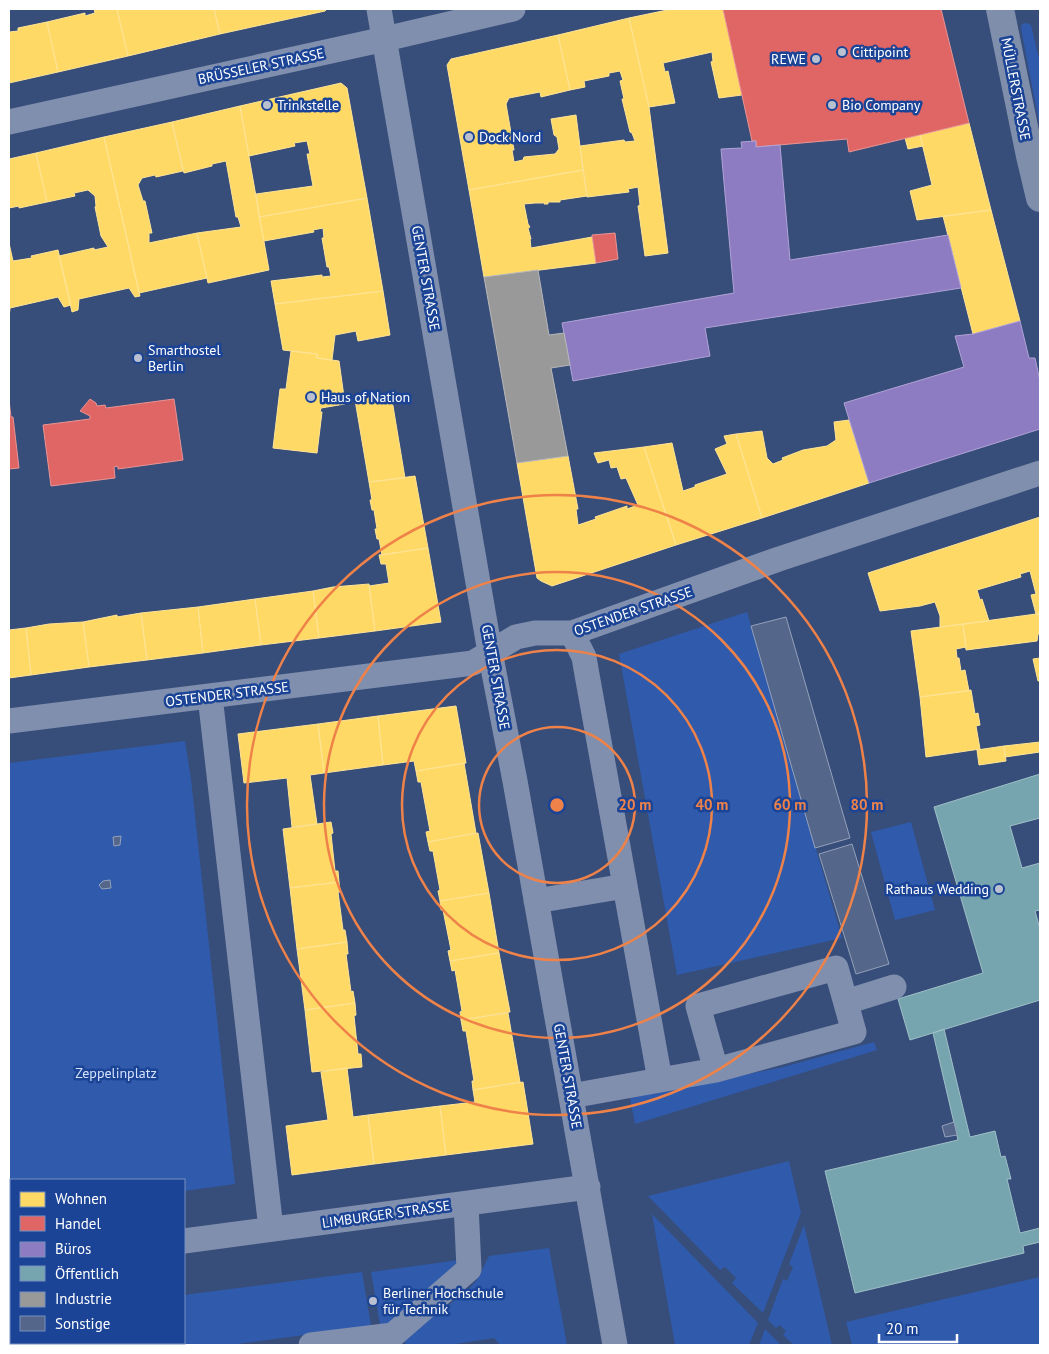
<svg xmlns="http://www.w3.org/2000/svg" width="1049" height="1354" viewBox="0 0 1049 1354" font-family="'PT Sans',sans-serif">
<rect width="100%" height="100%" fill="#374d7a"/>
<path fill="#305bac" d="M1027,23L1031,25L1040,63V128L1021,28L1022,24Z
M747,612L842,938L677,975L619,654Z
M185,741L191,779L235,1184L184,1191V1180H11V1214H9V763Z
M911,822L935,910L895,920L871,832Z
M874,1042L877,1050L635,1124L630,1098L783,1067Z
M789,1161L801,1213L763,1313L732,1283L736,1278L725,1267L720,1270L648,1196Z
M652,1214L758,1323L749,1345H675Z
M804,1225L832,1345H794L783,1335L786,1331L780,1325L776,1328L768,1320L783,1279L787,1281L793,1267L789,1264Z
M549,1248L567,1345H500L494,1338L449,1345H406L404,1339L467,1291L477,1280L489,1256Z
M459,1260V1265L395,1325H380L371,1272Z
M362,1272L371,1326L229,1345H149L143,1343H184V1295Z
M1040,1277V1345H852L846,1322Z
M765,1329L781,1345H759Z"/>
<path fill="#ffd966" stroke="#ffe494" d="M94,9H117L128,56L58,72L47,22L85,13V16L95,13Z
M117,9H214L220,34L128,56Z
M214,9H327L325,11L220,34Z
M672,9H723L742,95L719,98L711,62L713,61L712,52L663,63L665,72L668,71L675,103L649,107L629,18Z
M629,18L649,107L668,253L645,256L638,206L640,205L638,187L628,189L629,192L587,197V196L580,146L624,140L625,142L635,141L632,133L630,132L622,99H624L620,81L623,80L620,71L609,73V76L584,81L585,87L570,90L558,35Z
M47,22L58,72L9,83V32L18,31V28Z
M558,35L570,90L541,97L540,92L509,98L506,104L514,150H512L514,162L523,160L524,157L555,154L559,149L557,137L554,135L551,119L576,115L583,170L469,190L447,65L451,59Z
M341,83L347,88L367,198L259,217L256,194L313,186L307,154H310L307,141L294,143L295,146L249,156L240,106Z
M240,106L269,270L208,283L197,233L241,227L238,217H236L226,161L212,164V166L184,173L172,122Z
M172,122L183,171L156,177L155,175L142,178L138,185L143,201H145L152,233H149V243L197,233L207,278L139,293L104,137Z
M969,123L991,210L917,220L910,191L932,185L920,135Z
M920,135L923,146L908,149L905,138Z
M104,137L140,296L135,297L129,288L79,299L78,310L72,312L59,256L94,248V250L108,247L101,236L95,207L96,206L95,196L88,190L74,193L75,196L47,202L36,153Z
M36,153L47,202L19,208V206L9,208V159Z
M583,170L587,196L560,200V202H548V204H544L545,203H535L524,204L528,224L530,227L528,228L531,239H530L531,248L592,237L596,263L484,277L469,190Z
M367,198L383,291L275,304L271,281L322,275V277L331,276L329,267H327L322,238H324L323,228L313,230L314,232L264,241L259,217Z
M991,210L1020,321L973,334L943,216Z
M9,243L13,261L32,258L31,256L58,250L71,305L64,307L58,297L10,308L9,319Z
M383,291L390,335L358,341L356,331L335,335L332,360L317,358V354L283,350L275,304Z
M291,351L317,354V358L339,361L345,404L321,408L320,412H322L317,453L273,448L280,389H286Z
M391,394L405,478L369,482L355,400Z
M849,420L869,483L762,518L736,434L762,431L767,458L773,464L783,460L782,458L803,450L827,446L836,440L834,422Z
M736,434L762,518L676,545L644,447L672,443L683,491L695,487V485L727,474L715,449L727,444L724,436Z
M644,447L676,545L552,586L541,581L537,578L517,463L568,456L578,509H576L578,525L596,519L595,517L627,506V509L638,505L626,478L621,479L617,467L611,468L609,460L598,463L594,453Z
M415,476L428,548L382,555L379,539H377L375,529H377L374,510H372L370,500H372L369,482Z
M1040,517V614H1036L1031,595L1036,594L1030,571L1020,574L1021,577L977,590L980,600L982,599L989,621L940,627V616L935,602L920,606L880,611L868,573Z
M428,548L441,622L375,631L369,586L389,583L386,564H381L379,555Z
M369,584L375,631L319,638L313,591L333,587Z
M313,591L319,638L261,645L255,599Z
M255,599L261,645L203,653L198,607Z
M198,607L203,653L147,660L141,613Z
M141,613L147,660L89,667L83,622L117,615V617Z
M1036,614H1040V634H1038L1037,641L966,650L963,624Z
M83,622L89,667L31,675L26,628L49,624Z
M963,624L966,647L956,649L957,658H959L961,671L965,670L969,691L920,697L911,631Z
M26,628L31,675L9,678V630Z
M1040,658V681H1038L1033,659Z
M971,690L975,714L978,713L980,725L976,726L980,749L926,757L920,697Z
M456,706L466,763L416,771L414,761L383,765L378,716Z
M378,716L383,765L324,773L318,724Z
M318,724L324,773L310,775L317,824L292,827L287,778L244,783L238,734Z
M1040,742V752L1005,757L1004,746Z
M1004,746L1006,761L979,765L977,750Z
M464,763L476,833L428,842L426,832L430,831L421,782H418L416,771Z
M331,822L333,833L331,834L335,871H338L339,882L290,888L283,829Z
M478,833L489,893L440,901L438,891L440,890L433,851H430L428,842Z
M339,882L340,892H338L343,930H345L347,942L297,949L290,888Z
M489,893L499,953L450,961L448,951L451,950L443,910H441L440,901Z
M347,942L348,954H346L351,992L353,991L355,1003L305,1010L297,949Z
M499,953L510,1012L461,1020L460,1012L462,1011L455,970L452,971L450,961Z
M355,1003L356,1015L354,1016L358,1054H361L362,1067L312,1072L305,1010Z
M508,1013L520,1082L473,1090L472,1081H474L466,1031H463L461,1020Z
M347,1068L353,1117L368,1115L374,1164L292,1175L286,1126L328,1120L321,1072Z
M523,1082L533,1144L446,1155L440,1106L475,1102L473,1090Z
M440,1106L446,1155L374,1164L368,1115Z"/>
<path fill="#e06666" stroke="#e99494" d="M723,9H941L969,123L849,152L847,139L756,147V141H752Z
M615,233L618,259L596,263L592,235Z
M90,399L96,403L97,406L105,405L106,408L174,399L183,460L118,469V466L114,467L115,478L51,486L43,425L90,419V416L80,411Z
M9,400L11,417H13L19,468L9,469Z"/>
<path fill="#8e7cc3" stroke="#b0a3d5" d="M756,141V147L780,145L790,260L948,235L961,288L705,328L710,356L573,381L562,323L734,293L721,149L742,148L741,142Z
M1020,321L1029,358H1035L1040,381V429L869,483L844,403L964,367L955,336L973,334Z"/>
<path fill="#76a5af" stroke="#9fc0c7" d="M1040,774V818L1010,826L1022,868L1040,863V910L1035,911L1040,929V1000L910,1040L898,999L983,973L934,807Z
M944,1029L970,1137L995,1131L1001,1157L1005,1156L1011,1179H1007L1020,1233L1040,1228V1242L1023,1246L1024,1253L855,1293L825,1171L958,1140L933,1033Z"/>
<path fill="#999" stroke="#b8b8b8" d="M538,270L549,335L564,333L570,365L551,368L568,456L517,463L484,277Z"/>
<path fill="#546689" stroke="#94a1ba" d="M786,617L850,838L815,848L751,626Z
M121,836L120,845L114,846L113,837Z
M852,844L889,964L856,974L819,854Z
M110,880L111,888L102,889L99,885L103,881Z
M954,1122L957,1135L945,1137L942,1126Z"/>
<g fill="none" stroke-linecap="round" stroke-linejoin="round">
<path stroke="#808fad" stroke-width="25" d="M379,9L490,652L515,781L615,1345
M9,122L385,39L513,9
M572,633L584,657L586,669L660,1080
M210,696L271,1229
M9,721L473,663L516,637L535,633H572L779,559L1040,473
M536,901L625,886
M846,1002L894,987
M571,1096L716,1070L854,1032L836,968L698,1006L716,1070
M184,1241L588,1187
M9,1264H11
M112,1343L118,1345
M311,1345L393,1335L469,1269L466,1204"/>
<path stroke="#7e8eab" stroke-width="28" d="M1000,9L1030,156L1040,198"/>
</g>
<g fill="none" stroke="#ee8249" stroke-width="2.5">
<circle cx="557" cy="805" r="78"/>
<circle cx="557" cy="805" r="155"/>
<circle cx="557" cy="805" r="233"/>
<circle cx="557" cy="805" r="310"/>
</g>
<g fill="#b9c1d0" stroke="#1b4496" stroke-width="2">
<circle cx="842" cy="52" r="5"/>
<circle cx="816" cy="59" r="5"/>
<circle cx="267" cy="105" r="5"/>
<circle cx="832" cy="105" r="5"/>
<circle cx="469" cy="137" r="5"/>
<circle cx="138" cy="358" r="5"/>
<circle cx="311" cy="397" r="5"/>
<circle cx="999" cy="889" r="5"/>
<circle cx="373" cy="1301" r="5"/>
</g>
<g text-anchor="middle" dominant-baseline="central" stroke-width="5" stroke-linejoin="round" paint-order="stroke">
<g font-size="14" fill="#fff" stroke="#1b4496" text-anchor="start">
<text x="852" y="52">Cittipoint</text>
<text x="806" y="59" text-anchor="end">REWE</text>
<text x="277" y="105">Trinkstelle</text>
<text x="842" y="105">Bio Company</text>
<text x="479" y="137">Dock Nord</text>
<text x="148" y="350">Smarthostel<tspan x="148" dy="16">Berlin</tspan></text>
<text x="321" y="397">Haus of Nation</text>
<text x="989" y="889" text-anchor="end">Rathaus Wedding</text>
<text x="383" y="1293">Berliner Hochschule<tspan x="383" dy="16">für Technik</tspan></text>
</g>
<g font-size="14" fill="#fff" stroke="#1b4496">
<text transform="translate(261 66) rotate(-12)">BRÜSSELER STRASSE</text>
<text transform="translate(1016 89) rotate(79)">MÜLLERSTRASSE</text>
<text transform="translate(426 278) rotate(80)">GENTER STRASSE</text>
<text transform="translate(633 611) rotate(-19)">OSTENDER STRASSE</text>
<text transform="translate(496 677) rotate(80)">GENTER STRASSE</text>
<text transform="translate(227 694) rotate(-7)">OSTENDER STRASSE</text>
<text transform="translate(568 1076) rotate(80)">GENTER STRASSE</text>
<text transform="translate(386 1214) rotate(-8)">LIMBURGER STRASSE</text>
</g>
<g font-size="14" fill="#d5e2fb" stroke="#1b4496">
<text x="116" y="1073">Zeppelinplatz</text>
</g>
</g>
<circle cx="557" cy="805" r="8" fill="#ee8249" stroke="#1b4496" stroke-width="2.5"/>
<g font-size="15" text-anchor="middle" font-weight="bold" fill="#ee8249" stroke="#1b4496" stroke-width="5" stroke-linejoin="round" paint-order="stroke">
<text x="635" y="810">20 m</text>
<text x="712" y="810">40 m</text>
<text x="790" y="810">60 m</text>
<text x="867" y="810">80 m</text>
</g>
<rect width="1049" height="1354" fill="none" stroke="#ffffff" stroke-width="20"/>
<rect x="10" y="1179" width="175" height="165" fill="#1b4496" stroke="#768fc0"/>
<rect x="20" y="1192" width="25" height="15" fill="#ffd966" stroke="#768fc0"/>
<text x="55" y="1204" font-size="15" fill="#ffffff">Wohnen</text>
<rect x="20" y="1216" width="25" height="15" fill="#e06666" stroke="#768fc0"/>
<text x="55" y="1229" font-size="15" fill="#ffffff">Handel</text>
<rect x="20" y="1242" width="25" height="15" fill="#8e7cc3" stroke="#768fc0"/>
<text x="55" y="1254" font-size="15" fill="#ffffff">Büros</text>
<rect x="20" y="1266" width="25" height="15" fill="#76a5af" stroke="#768fc0"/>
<text x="55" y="1279" font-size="15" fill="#ffffff">Öffentlich</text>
<rect x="20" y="1292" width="25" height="15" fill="#999999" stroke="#768fc0"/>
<text x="55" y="1304" font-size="15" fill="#ffffff">Industrie</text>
<rect x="20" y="1316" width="25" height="15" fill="#546689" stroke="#768fc0"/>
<text x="55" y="1329" font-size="15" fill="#ffffff">Sonstige</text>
<path d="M879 1334v8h78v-8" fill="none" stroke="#ffffff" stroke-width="2.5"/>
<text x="886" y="1334" font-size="15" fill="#ffffff" stroke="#1b4496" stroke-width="4" paint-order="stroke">20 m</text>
</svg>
